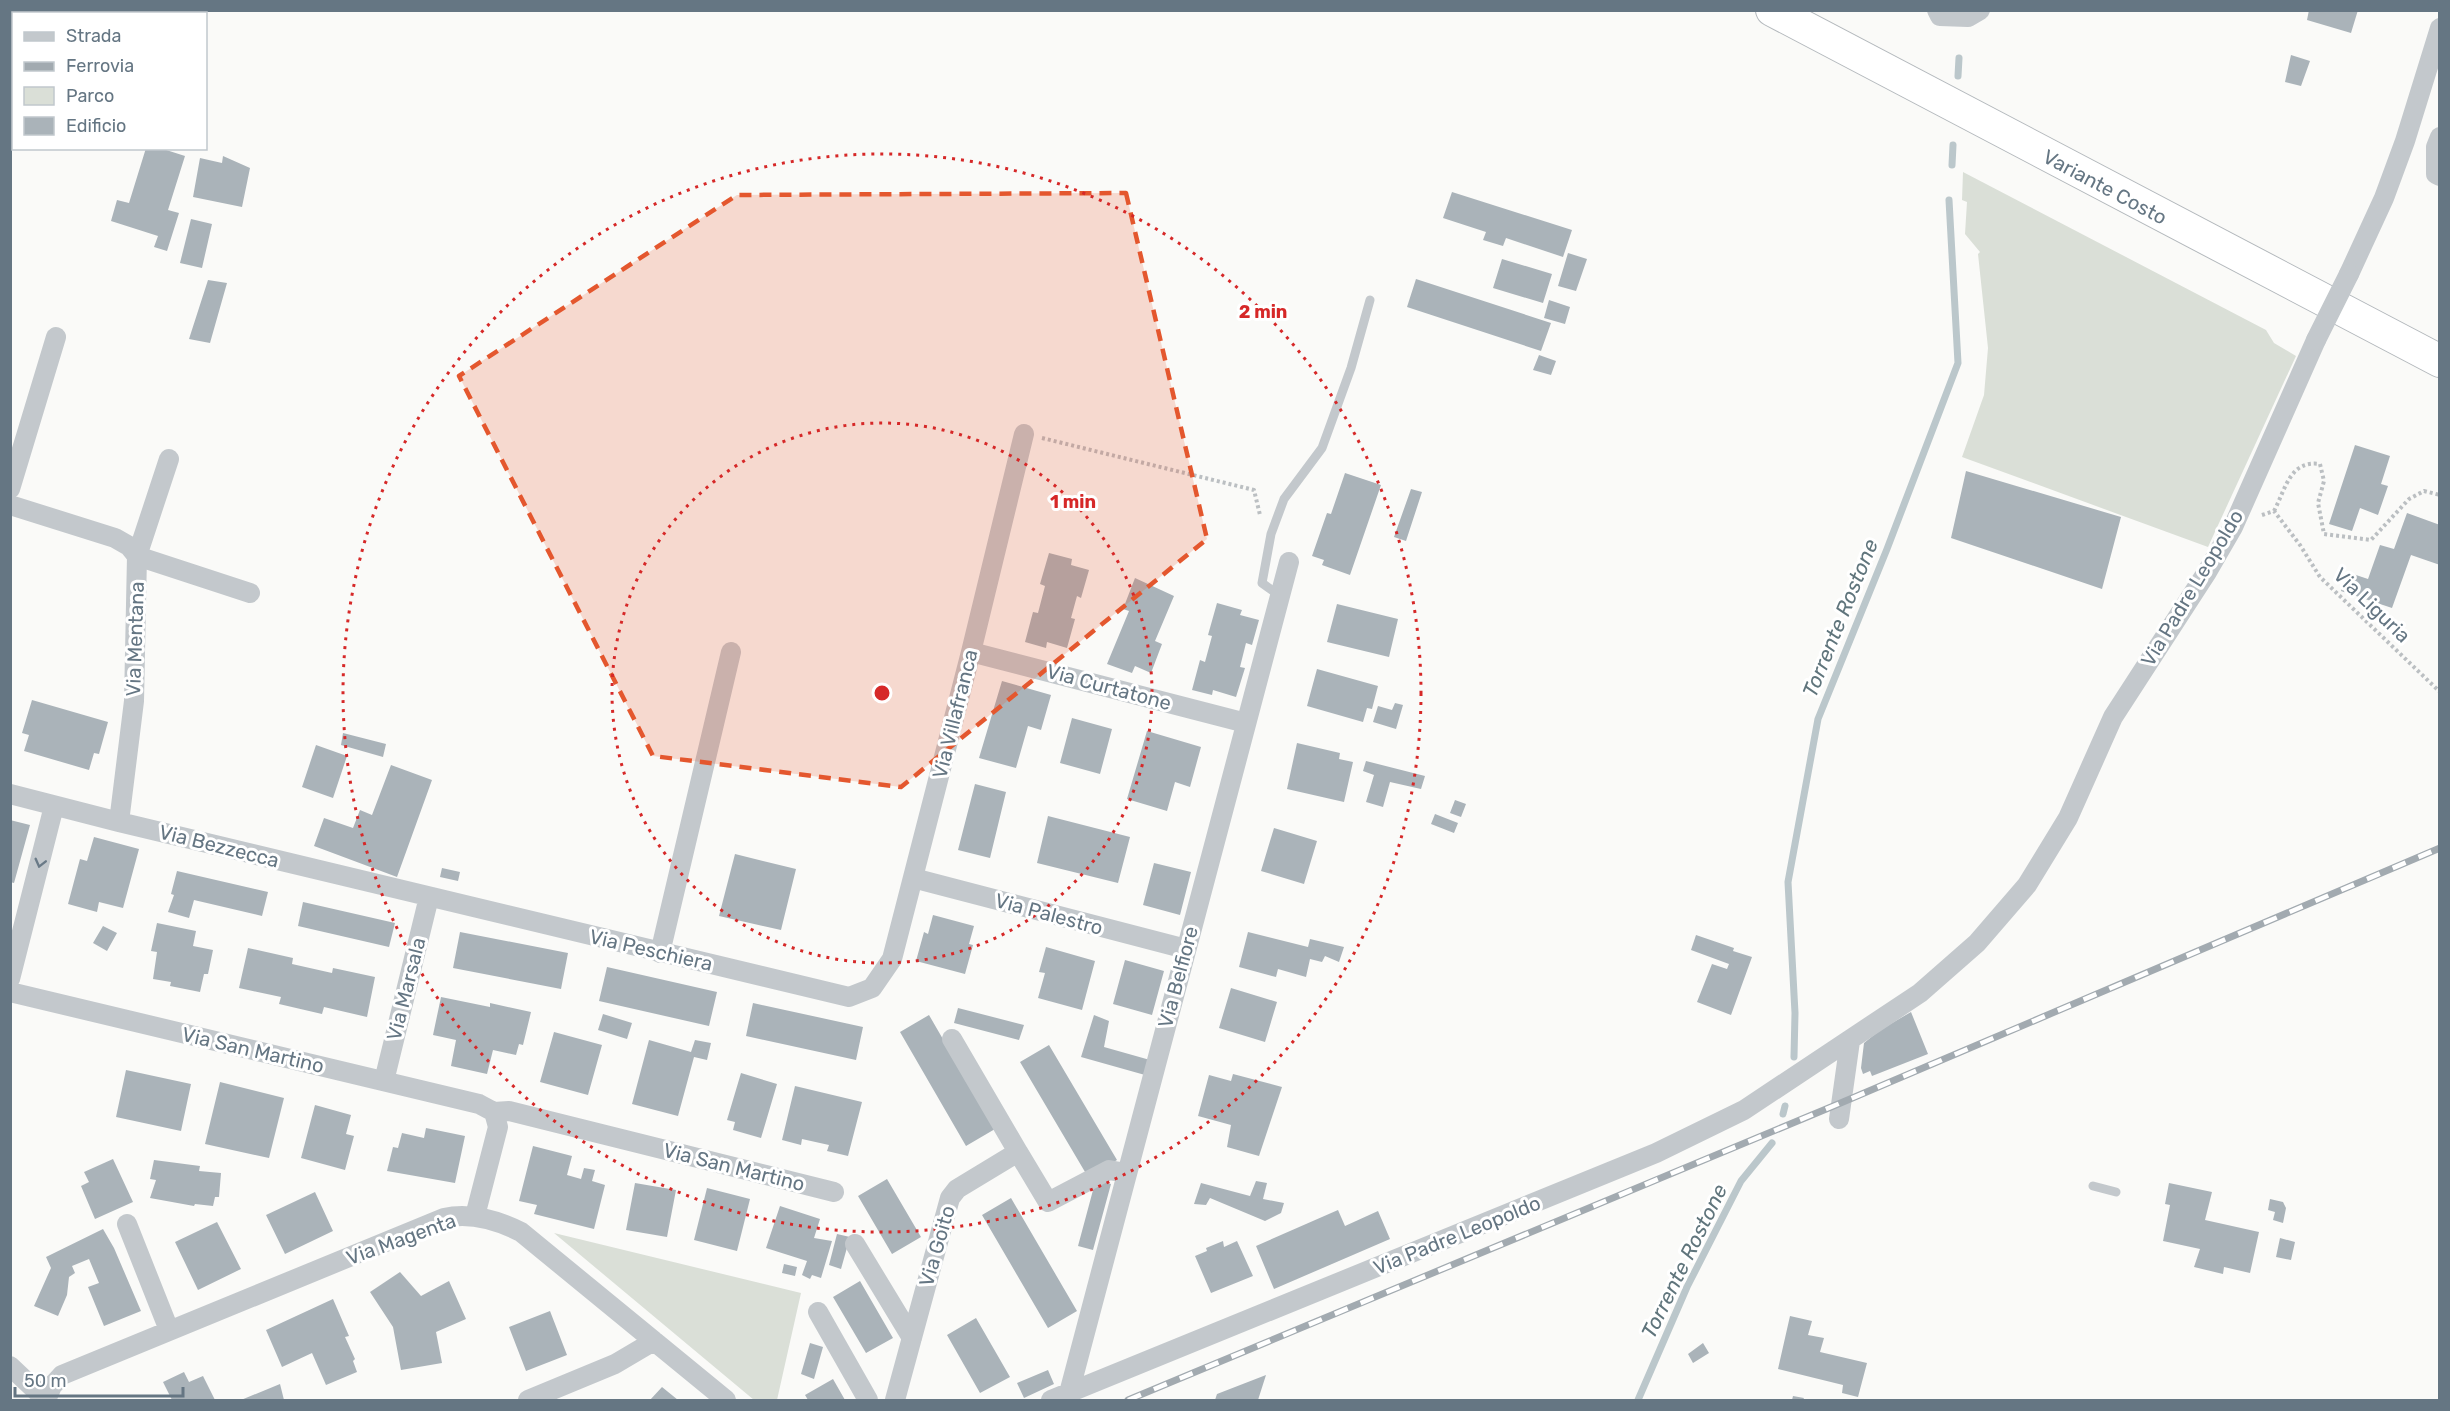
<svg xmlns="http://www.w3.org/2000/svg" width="2450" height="1411" viewBox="0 0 2450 1411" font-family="Rubik,sans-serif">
<rect width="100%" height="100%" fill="#fafaf8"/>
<path fill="#dadfd7" d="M1963,172L2266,330L2274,343L2296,356L2208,547L1962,457L1984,395L1988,348L1978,254L1980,252L1965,234L1967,202L1962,200Z
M554,1233L801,1293L777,1400H754Z"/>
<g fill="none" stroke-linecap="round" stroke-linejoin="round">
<path stroke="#bbc7cb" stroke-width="7" d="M1958,76L1959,58
M1952,165L1953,145
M1794,1057L1795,1013L1788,882L1818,719L1887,549L1958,363L1949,200
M1783,1114L1785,1106
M1638,1400L1687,1287L1741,1181L1772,1143"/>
</g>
<path fill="#aab3b9" d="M2309,10H2358L2351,33L2307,20Z
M2291,55L2310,61L2301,86L2285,82Z
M146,148H160L185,156L168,210L179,213L167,251L154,247L158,236L111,221L117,200L129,203Z
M223,156L250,168L242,207L193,197L200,158L222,163Z
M1452,192L1572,230L1563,257L1506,238L1503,246L1483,240L1486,232L1443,218Z
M191,219L212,224L202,268L180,263Z
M1568,253L1587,259L1576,291L1558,286Z
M1502,259L1552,274L1543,303L1493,288Z
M1416,279L1551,323L1541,351L1407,307Z
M208,280L227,283L210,343L189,339Z
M1549,300L1570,307L1565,324L1544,318Z
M1539,355L1556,361L1551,375L1533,370Z
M2355,445L2390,456L2381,484L2388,486L2378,515L2360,508L2352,531L2329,524Z
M1966,471L2121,517L2102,589L1951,538Z
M1345,473L1381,485L1350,575L1322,565L1324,560L1312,556L1327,513L1331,514Z
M1411,489L1422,492L1406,541L1394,537Z
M2407,513L2440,525V565L2411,555L2392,608L2341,591L2347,572L2368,579L2380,545L2394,549Z
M1049,553L1072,559L1071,565L1089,570L1081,598L1077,596L1071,618L1075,619L1067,648L1047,642L1046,648L1025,642L1033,612L1038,613L1045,586L1040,584Z
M1135,578L1174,596L1155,641L1162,644L1151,673L1135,666L1132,673L1107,664L1129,611L1123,609Z
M1217,603L1242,610L1240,615L1259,620L1252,645L1246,643L1240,667L1245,668L1236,697L1213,690L1212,695L1192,690L1200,660L1205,662L1212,636L1208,635Z
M1337,604L1398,619L1389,657L1327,642Z
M1317,669L1378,686L1372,709L1367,708L1363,722L1307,706Z
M1002,681L1051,695L1041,730L1028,726L1016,768L979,758Z
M32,700L108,722L99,754L94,753L89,770L24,751L29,735L22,733Z
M1395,703L1403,705L1396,729L1373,722L1378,706L1392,710Z
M1072,718L1112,729L1100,774L1060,763Z
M1147,731L1201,747L1190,787L1175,782L1167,811L1127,799Z
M343,733L386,744L383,757L341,745Z
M1297,743L1340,753L1339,759L1353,762L1344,802L1287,789Z
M316,745L347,756L333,798L302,787Z
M1366,761L1425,776L1421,789L1390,782L1383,807L1366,802L1374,775L1363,771Z
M391,765L432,780L397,877L314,846L324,818L353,828L360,810L372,815Z
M975,784L1006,792L990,858L958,850Z
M1455,800L1466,804L1461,817L1450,813Z
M1435,814L1458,823L1454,833L1431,824Z
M1048,816L1130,837L1118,883L1037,863Z
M10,820L30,825L14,883L10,882Z
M1274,828L1317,841L1304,884L1261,871Z
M94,837L139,849L123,908L99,902L97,912L68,904L80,859L87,861Z
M735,854L796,869L781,930L719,916Z
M1154,863L1191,872L1180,915L1143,905Z
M442,868L460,872L458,881L440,877Z
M177,871L268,892L262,916L194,900L189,918L168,912L174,895L171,894Z
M303,902L395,923L389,947L298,926Z
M933,915L974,926L969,944L973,945L965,974L916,961L924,932L928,934Z
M157,923L196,931L193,946L213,950L208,974H204L200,992L170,986L171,982L153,979L157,952L151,951Z
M103,926L117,933L107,951L93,943Z
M460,932L568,953L561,989L453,968Z
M1248,932L1308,947L1310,939L1344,947L1339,962L1325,956L1322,962L1310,959L1306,977L1278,969L1276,977L1239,967Z
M1696,935L1734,948L1733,951L1752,957L1731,1015L1697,1002L1712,964L1727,969L1729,964L1691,950Z
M1046,947L1095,961L1082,1010L1038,998L1045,973L1039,972Z
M248,948L293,958L292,964L332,973L333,968L375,977L367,1017L324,1007L322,1014L279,1004L281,997L239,988Z
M1125,960L1164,971L1152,1015L1113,1004Z
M607,967L717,992L709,1026L599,1001Z
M1231,988L1277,1002L1265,1042L1219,1028Z
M441,997L490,1007V1003L531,1012L523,1045L519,1044L516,1055L493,1050L487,1074L451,1066L456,1040L433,1035Z
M753,1003L863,1027L856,1060L746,1036Z
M958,1008L1024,1025L1019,1040L954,1023Z
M1911,1012L1928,1054L1872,1076L1870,1071L1863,1074L1861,1068L1864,1043L1880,1030Z
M603,1014L632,1023L627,1039L598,1030Z
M929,1015L995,1129L966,1146L900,1032Z
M1094,1015L1109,1021L1104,1047L1150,1060L1145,1075L1081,1057Z
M554,1032L602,1045L588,1095L540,1082Z
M649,1040L691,1052L695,1040L711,1043L707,1060L694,1057L678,1116L632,1104Z
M1049,1045L1117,1160L1088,1177L1020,1062Z
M126,1070L191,1084L181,1131L116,1117Z
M741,1073L777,1084L761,1138L733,1130L735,1122L727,1120Z
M1233,1074L1282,1087L1259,1156L1227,1147L1231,1125L1198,1116L1209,1075L1231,1081Z
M220,1082L284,1098L269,1158L205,1144Z
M795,1086L862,1102L848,1156L827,1151L829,1145L802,1139L801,1145L782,1140Z
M315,1105L351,1115L346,1134L354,1136L345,1170L301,1158Z
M426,1128L465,1136L455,1183L387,1171L393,1147L398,1148L402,1133L424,1138Z
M533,1146L572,1156L567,1175L581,1179L584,1168L595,1170L592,1181L605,1185L594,1229L534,1214L537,1205L519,1201Z
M113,1159L133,1202L95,1219L81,1186L89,1182L84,1172Z
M154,1160L200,1166L199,1171L221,1173L219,1197H215L213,1206L195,1204L194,1206L150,1198L156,1180L150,1179Z
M887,1179L921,1237L892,1254L858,1196Z
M1096,1179L1111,1184L1093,1250L1078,1246Z
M1256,1181L1267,1183L1263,1199L1284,1203L1281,1213L1265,1221L1210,1198L1206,1205L1194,1204L1201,1183L1250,1196Z
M635,1183L676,1190L667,1237L626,1230Z
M2169,1183L2212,1192L2205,1220L2259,1232L2250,1273L2224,1267L2223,1274L2194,1267L2200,1249L2163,1241L2170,1205L2165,1204Z
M707,1188L750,1199L737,1251L694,1240Z
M315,1192L333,1231L285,1254L266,1215Z
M1011,1198L1077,1311L1048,1328L982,1215Z
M2270,1199L2283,1202L2286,1208L2283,1223L2273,1220L2275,1212L2268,1210Z
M780,1206L820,1219L814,1238L832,1241L821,1278L812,1275L810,1279L802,1275L807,1261L766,1248Z
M1338,1210L1345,1226L1378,1211L1390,1239L1274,1289L1256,1246Z
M217,1222L241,1269L198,1290L175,1242Z
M103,1229L114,1248L141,1311L104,1326L88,1287L99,1283L89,1259L72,1266L75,1273L69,1277L67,1295L58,1316L34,1306L51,1268L46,1257Z
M837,1234L850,1237L841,1269L829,1265Z
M2280,1238L2295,1242L2291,1260L2276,1257Z
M1223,1241L1224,1247L1237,1241L1253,1276L1211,1293L1195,1256L1207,1251L1206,1248Z
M784,1264L797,1267L795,1276L782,1273Z
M400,1272L421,1296L449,1281L466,1319L436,1332L442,1363L401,1370L393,1327L370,1292Z
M860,1281L893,1338L866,1353L833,1297Z
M333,1299L349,1336L345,1337L355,1359L353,1361L357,1372L326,1385L312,1353L282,1367L266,1330Z
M550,1311L567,1355L526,1371L509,1327Z
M1790,1316L1812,1321L1808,1335L1824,1338L1820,1352L1867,1363L1858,1397L1842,1393L1843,1385L1778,1369Z
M976,1318L1010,1377L980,1393L947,1335Z
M810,1343L823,1347L814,1379L801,1374Z
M1703,1343L1709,1353L1693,1363L1688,1354Z
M1048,1370L1054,1384L1024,1398L1017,1383Z
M184,1372L189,1382L203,1376L215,1400H172L163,1382Z
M1266,1375L1258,1400H1215L1217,1394Z
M833,1379L845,1400H808L805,1395Z
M280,1384L284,1400H241Z
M662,1387L678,1400H650Z
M1793,1396L1804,1398L1803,1400H1792Z"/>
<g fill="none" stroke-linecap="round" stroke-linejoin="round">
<defs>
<path id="trunk" d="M1772,10L2440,361"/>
</defs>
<use href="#trunk" stroke="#b4b9bd" stroke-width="34"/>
<path stroke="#bbbfc2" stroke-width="4" stroke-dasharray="3 3" stroke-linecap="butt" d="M1042,438L1254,490L1260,515
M2274,511C2286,488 2290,460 2320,464L2324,481L2318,503L2324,534L2371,540L2409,499L2424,491L2440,495
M2262,515L2274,511L2300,545L2320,577L2440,692"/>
<path stroke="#c3c8cc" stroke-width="9" d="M1280,596L1262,583L1271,534L1284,499L1322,448L1351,368L1370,300
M2093,1186L2116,1192"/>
<path stroke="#c3c8cc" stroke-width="20" d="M1937,10L1940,16L1968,17L1980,10
M2440,137L2436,147V174L2440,176
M2349,274L2384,198L2405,141L2440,28
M10,489L56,337
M10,505L115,538L129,546L137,556L250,593
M971,652L1246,723
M10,794L119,822L849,997L872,988L892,959L971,652L1024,434
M119,822L134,701L137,556L169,459
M913,878L1186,949
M660,953L731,652
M10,979L54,806
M10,992L479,1104L494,1112L509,1111L834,1192
M952,1039L1018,1152
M384,1081L429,897
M1839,1119L1850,1041
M475,1216L498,1127L494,1112
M127,1224L169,1330
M855,1244L912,1338
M818,1312L868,1400
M10,1366L46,1400
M1069,1393L1289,562
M46,1400L52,1386L62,1375L444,1218C471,1212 497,1220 521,1232L726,1400
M528,1400L615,1364L654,1341
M895,1400L950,1198L957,1189L1018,1152L1048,1202L1109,1170L1126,1173
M1051,1400L1656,1153L1744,1110L1920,993L1977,943L2027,885L2068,818L2113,717L2207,572L2233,527L2316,340"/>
<use href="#trunk" stroke="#fff" stroke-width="32"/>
<defs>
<path id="rail" d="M1128,1400L1843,1102L2440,848"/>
</defs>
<use href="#rail" stroke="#a2aab0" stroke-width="7"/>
<use href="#rail" stroke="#fff" stroke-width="4.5" stroke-dasharray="14" stroke-linecap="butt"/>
<path stroke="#c3c8cc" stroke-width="20" d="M2316,340L2349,274"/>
</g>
<defs><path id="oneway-chevron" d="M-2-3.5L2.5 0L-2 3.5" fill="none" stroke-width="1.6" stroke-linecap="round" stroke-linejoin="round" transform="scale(1.5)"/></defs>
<use stroke="#6a7a87" href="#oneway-chevron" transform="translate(40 863) rotate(104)"/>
<path fill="#e4572e" fill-opacity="0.2" stroke="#e4572e" stroke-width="4.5" stroke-dasharray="12 8" stroke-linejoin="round" d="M1126,193L1207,539L901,787L653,756L459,376L737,195Z"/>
<g fill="none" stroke="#d62828" stroke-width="3" stroke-dasharray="3 6">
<circle cx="882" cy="693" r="270"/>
<circle cx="882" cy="693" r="539"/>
</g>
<g text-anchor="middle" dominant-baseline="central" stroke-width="6" stroke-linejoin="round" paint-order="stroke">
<g font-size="20" fill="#657683" stroke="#fff">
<text transform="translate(2105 187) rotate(28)">Variante Costo</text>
<text transform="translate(2192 588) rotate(-59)">Via Padre Leopoldo</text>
<text transform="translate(2372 605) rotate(44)">Via Liguria</text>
<text transform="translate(135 639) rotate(-88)">Via Mentana</text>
<text transform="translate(1109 687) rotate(15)">Via Curtatone</text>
<text transform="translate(955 714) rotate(-76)">Via Villafranca</text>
<text transform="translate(219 846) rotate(14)">Via Bezzecca</text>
<text transform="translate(1049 914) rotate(15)">Via Palestro</text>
<text transform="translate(651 950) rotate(13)">Via Peschiera</text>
<text transform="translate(1178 977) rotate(-75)">Via Belfiore</text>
<text transform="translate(406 989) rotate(-76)">Via Marsala</text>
<text transform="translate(253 1050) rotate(13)">Via San Martino</text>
<text transform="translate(734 1167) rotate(14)">Via San Martino</text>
<text transform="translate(1457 1235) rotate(-22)">Via Padre Leopoldo</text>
<text transform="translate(401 1239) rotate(-20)">Via Magenta</text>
<text transform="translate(937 1246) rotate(-74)">Via Goito</text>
</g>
<g font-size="21" font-style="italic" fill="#60757c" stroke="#fff">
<text transform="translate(1840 618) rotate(-68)">Torrente Rostone</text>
<text transform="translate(1684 1261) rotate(-64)">Torrente Rostone</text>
</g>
</g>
<circle cx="882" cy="693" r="9" fill="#d62828" stroke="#fff" stroke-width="3"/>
<g font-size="18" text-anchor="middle" font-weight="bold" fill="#d62828" stroke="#fff" stroke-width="6" stroke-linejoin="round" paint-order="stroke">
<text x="1263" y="318">2 min</text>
<text x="1073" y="508">1 min</text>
</g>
<rect width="2450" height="1411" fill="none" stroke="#657683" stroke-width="24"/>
<rect x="12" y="12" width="195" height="138" fill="#ffffff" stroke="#c1c8cd" stroke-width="1.5"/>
<rect x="24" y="32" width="30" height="9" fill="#c3c8cc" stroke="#c1c8cd" stroke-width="1.5"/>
<text x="66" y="42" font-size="18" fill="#657683">Strada</text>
<rect x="24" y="62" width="30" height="9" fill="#a2aab0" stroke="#c1c8cd" stroke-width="1.5"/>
<text x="66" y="72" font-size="18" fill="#657683">Ferrovia</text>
<rect x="24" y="87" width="30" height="18" fill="#dadfd7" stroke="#c1c8cd" stroke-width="1.5"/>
<text x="66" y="102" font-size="18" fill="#657683">Parco</text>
<rect x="24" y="117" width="30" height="18" fill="#aab3b9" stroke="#c1c8cd" stroke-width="1.5"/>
<text x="66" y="132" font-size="18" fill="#657683">Edificio</text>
<path d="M15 1387v9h168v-9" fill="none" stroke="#657683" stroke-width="3"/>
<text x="24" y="1387" font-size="18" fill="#657683" stroke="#ffffff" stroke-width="4.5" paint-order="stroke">50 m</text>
</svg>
